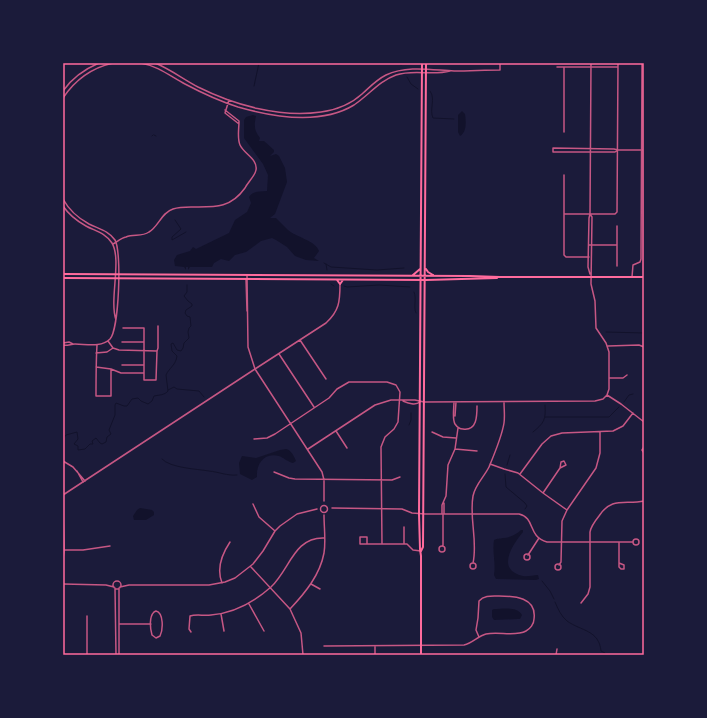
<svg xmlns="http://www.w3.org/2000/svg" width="707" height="718" viewBox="0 0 707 718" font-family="'Noto Sans',sans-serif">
<rect width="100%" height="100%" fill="#1b1b3a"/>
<path fill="#12122b" d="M462,111L465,114C466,121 467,132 460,136L458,132V115Z
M253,115L256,116C254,125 254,131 260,138L259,141H264L274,150V152L270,156L276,154L279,156L285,168L287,182L275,214L270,218H276C280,222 284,226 288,230C296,237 316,241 319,251L314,258L319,261L306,260L295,256L287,247L276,240L272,238L261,241L246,252L235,255L229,261L221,259L214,263L212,267H190L188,270V267H186V270L184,267L175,266L174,260L177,255L190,251L193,247L196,249L229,233L235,220L247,212L251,203L249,197C254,190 260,192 267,191L268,175L263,164L244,138V120L246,117Z
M286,449C291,450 294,456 296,461L293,463C288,462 284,458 279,456C264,452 256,464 257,477L252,480L240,474L239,463L242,456L256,458L280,450Z
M140,508L152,510L154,512V515L146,520H134L133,516L137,510Z
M521,530H523V532C513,544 495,570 523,576C528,577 533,575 538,575L539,579L536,580L496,579L494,575C496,563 492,552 494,540C498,538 499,539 503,538C510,538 517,534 521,530Z
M494,609C503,609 517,606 522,615L520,619H518L494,620L492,617V610Z"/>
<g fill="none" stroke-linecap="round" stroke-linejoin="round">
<path stroke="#12122b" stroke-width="1" d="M401,63V65
M407,77L411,84L418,89
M254,86L259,63
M430,91C436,98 429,110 433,118L454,119
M154,135L156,136
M152,136L153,135
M175,220L181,229L172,237V240L186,232
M324,263L331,267L377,270L404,268
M326,264L327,270
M331,284L334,286
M344,286L347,287L379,285L410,287
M414,292C417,299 413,307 416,313
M606,332L644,333
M168,390L174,387L177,389L199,391L204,397
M624,402L629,395L633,394
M545,417H609L619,407
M409,425L411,420V413
M533,432C544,423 546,420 545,405
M63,439L66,435L77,432L78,439L74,444L78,446V450L85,449L90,444H93L92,441L96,438L100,443L102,444L106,442L107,437L111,434L109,430L115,415V405L116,403L124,406H127L132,399L138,398L141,401L148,404L152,401L154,396C159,395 165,395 168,391L166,375C169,368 176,365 177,356L172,351L171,344L173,343L177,350L181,351L183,348L184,343L189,338L188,332L189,328L191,326L190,317L187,316L185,313L186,310L192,306V304L188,301L184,296L187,292V285
M162,459C170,468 197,469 209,471C219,472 227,476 237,475
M507,465L510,455
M505,474L506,487L525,503L527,506L525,509
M542,581L550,591L554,599
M555,602C558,609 561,616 567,621C581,631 599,630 601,651L605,653V655"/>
<path stroke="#c65784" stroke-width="1.5" d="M141,63C158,66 170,76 185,84C202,93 219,101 238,107C273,117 321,125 354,105C369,95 379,81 396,75C414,69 432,76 450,71
M155,63C170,69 183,79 198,87C234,105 280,118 321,112C336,110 351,104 362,94C370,87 376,80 386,75C407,65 432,70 454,71C470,71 485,70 500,70V63
M591,63L590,214L592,217L591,284L595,301L596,328L606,343L609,352V389L607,395
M557,67H617
M564,67V132
M63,91C72,78 85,69 99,63
M63,98C75,80 91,68 113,63
M229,100L225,113L239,124
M618,150L615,152H553V148L614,149L618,150H642
M564,175V255L566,257H589
M63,199C69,210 78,218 89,224C99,229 109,231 115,240C122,252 119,329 110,339C101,348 86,344 75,344C71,344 67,346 63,345
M63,206C69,215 77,221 86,226C95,231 106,233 112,243C122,260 109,300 116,320
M564,214H615L617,212L618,63
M113,244C117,242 121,238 126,237C134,234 142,237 149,232C159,226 161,213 173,209C179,207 185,207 191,207C214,207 230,209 245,188C248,182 255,176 256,170C258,159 244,154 240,145C237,138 239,129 239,121L225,110
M589,245H617
M617,266V226
M590,274L588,267L589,218L590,214
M632,277L633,265L640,262L641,259L642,63
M123,328H144V373
M300,340L326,379
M108,341L113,348L119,350L157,351L156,380H144V373H121L111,369
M122,342H144
M63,343L69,342L73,344
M608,346L639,345L644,347
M157,351L158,348V326
M96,353L107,352L113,348
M279,354L314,407
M122,365H144
M96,367L111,369V396H96C96,379 96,362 97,345
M609,378H623L627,375
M607,395L621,404L644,422
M403,401C408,403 415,406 420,402
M454,402C454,408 452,419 455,424C457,427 460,429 463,429C477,431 477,416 477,406
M455,416L456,402
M336,431L347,448
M432,432L443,437L456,438
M254,439L267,438L275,434L329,398L337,389L349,382H387L396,385L400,392L398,422L394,429L385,437L381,447L382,544
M644,447L642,450L644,453
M308,449L375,405L391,400H415L424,402L595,401L603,399L607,395
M455,449L477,451
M63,461L73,467L85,481
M490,464L504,469L518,473L543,493L567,510
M77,471L83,482
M274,472L289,478L295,479L392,480L400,477
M520,474L542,444L551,436L562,433L613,431L623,426L633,413
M543,493L560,468L561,462L564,461L566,465L560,468
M324,501V480L322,472L255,369L326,323C339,311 340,302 340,284
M444,503V514
M253,504L259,517L275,531
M320.5 509a3.5 3.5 0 1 1 7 0a3.5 3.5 0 1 1-7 0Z
M332,508L402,509L412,513L425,514H519C536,518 527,536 547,542H633
M63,512L64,550L63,559
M442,514V505L446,496L448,465L455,449L458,428
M404,527V544
M633 542a3 3 0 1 1 6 0a3 3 0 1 1-6 0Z
M367,544H360V537H367V544H407L413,550L421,551
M439 549a3 3 0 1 1 6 0a3 3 0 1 1-6 0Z
M443,546V514
M64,550H83L110,546
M524 557a3 3 0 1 1 6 0a3 3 0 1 1-6 0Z
M528,555L539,538
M473,563C478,541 469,518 473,496C475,485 484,477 489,467C494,455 502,436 504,423C505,416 504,409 504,402
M619,563L624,565V569H621L619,567V542
M470 566a3 3 0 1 1 6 0a3 3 0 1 1-6 0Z
M555 567a3 3 0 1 1 6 0a3 3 0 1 1-6 0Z
M559,565L561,562L562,521L567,510L596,468L600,453V432
M251,567L290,609L301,633L303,655
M113 585a4 4 0 1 1 8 0a4 4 0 1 1-8 0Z
M222,583C216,568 222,554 230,542
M63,584L106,585L114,587
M311,584L320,589
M120,587L129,585H209L225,582L235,578L253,564L263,551L275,531L280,526L297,514L317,509
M115,588L116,655
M581,603L588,594L590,587V532C591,526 595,521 599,516C612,496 625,505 644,501
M249,604L264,631
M290,609C305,593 320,575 324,553C326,541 324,528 324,515
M156,611C164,613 163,630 160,636L156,638L152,635C150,628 149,617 154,612Z
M221,614L224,631
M87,616V655
M119,624H151
M191,632L189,629L190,616C196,614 204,616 211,615C234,613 254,602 271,587C290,569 294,537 324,538
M324,646L464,645C473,643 478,636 486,634C498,631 515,637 526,631C530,629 534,624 534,619C537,597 514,596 499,596C492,596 484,595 479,601L478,618L476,630L479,637
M119,655V588
M375,655V646
M556,655L557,649"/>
<path stroke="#c65784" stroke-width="1.5" d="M246,279L247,311
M63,495L255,369L248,347L247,275"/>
<path stroke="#ff6b9d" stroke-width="2" d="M426,269L428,272L433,275
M63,274L470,276L500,277H644
M413,275L420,269
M63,278L426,280L497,278
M337,280L340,284L343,280
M421,551L423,547L426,63
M421,655V556L420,549L419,514L422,63"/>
</g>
<rect width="707" height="718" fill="none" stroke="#1b1b3a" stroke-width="128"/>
<rect x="64" y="64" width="579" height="590" fill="none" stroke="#ff6b9d" stroke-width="1.5"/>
</svg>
